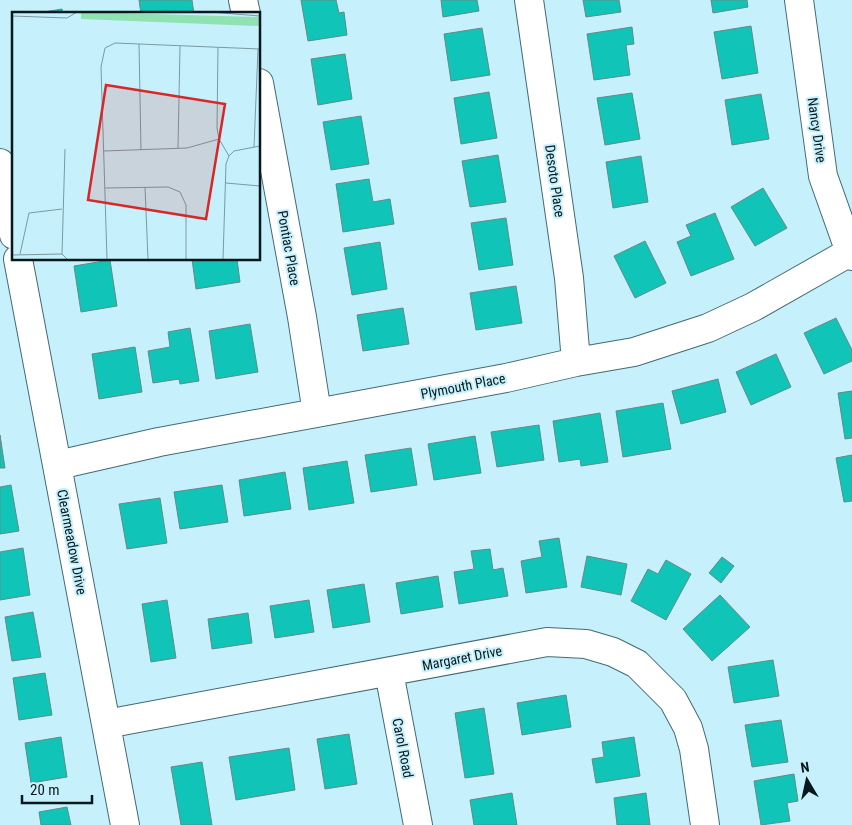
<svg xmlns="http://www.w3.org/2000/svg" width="852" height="825" viewBox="0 0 852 825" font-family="'Roboto Condensed',sans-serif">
<rect width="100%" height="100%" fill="#c6f1fc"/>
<path fill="#10c4b7" stroke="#628b86" d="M139,0H192L194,14H141Z
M301,0H336L339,13L344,12L347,35L308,41Z
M441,0H477L479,11L443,17Z
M583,0H619L621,12L586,17Z
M711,0H747L748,7L713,13Z
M62,9L63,14H32Z
M751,26L758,73L722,79L714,32Z
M632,27L634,44L626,45L630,75L594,80L587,34Z
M482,28L490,75L451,81L444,34Z
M345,54L352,99L318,105L311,59Z
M489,92L497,138L461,144L454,98Z
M632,93L640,139L605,145L597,98Z
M761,94L769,139L732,145L725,100Z
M361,116L369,164L331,170L323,122Z
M498,155L506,202L470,207L462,161Z
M641,156L648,202L613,208L606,162Z
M369,179L373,202L390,199L394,224L343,232L336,184Z
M763,188L787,228L755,246L731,207Z
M715,213L734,259L691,276L677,242L691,236L686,225Z
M506,218L513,265L479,270L471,223Z
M645,241L666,283L635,298L614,256Z
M380,242L387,289L352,295L344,248Z
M192,259H237L240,282L196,289Z
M110,260L117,306L81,312L74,266Z
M516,286L522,323L476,330L470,293Z
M403,308L409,344L363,351L357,315Z
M836,318L852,350V361L824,374L804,333Z
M250,324L258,372L216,379L209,331Z
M190,328L199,381L180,384L179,379L153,383L148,351L170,347L168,332Z
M135,347L142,392L99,399L92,354Z
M776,354L791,387L751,405L736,372Z
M718,379L726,412L681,424L672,391Z
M852,391V438L845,439L838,393Z
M663,403L671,449L623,457L616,411Z
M600,413L608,462L581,466L580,459L559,462L553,421Z
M539,425L544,460L497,467L491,432Z
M0,435L5,468H0Z
M475,436L481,473L434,480L428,444Z
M411,448L417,485L371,492L365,455Z
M852,455V501L844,502L836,458Z
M347,461L354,503L309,510L303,468Z
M285,472L291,509L244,516L239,480Z
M11,485L19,531L0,534V487Z
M222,485L228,522L180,529L174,492Z
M160,498L167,543L127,549L119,504Z
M559,538L567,587L526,593L521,561L542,557L539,541Z
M23,548L30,595L0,600V552Z
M490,549L493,570L503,568L508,596L459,604L454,572L474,569L471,551Z
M587,556L627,564L621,595L581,587Z
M722,557L734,566L721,583L709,573Z
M666,560L691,574L666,620L631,601L648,569L658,574Z
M438,576L443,607L401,614L396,583Z
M364,584L370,622L333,628L327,590Z
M720,595L750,627L712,661L683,629Z
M167,600L176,658L151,662L142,604Z
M309,600L314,632L275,638L270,606Z
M33,612L41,657L12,661L5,617Z
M248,613L252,643L212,649L208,619Z
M773,660L779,696L734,703L728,667Z
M45,673L52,715L19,720L13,678Z
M566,695L571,727L522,735L517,703Z
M484,708L494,774L465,778L455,713Z
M781,720L788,762L752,767L745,725Z
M349,734L357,784L325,789L317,739Z
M61,737L67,777L31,783L25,743Z
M634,737L640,776L596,783L592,759L604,757L602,742Z
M289,748L295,790L236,800L229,757Z
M202,762L212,825H181L171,767Z
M794,774L798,801L787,803L790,821L761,825L754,781Z
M512,793L517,825H474L470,800Z
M646,793L650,825H617L614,798Z
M67,807L71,825H41L39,812Z"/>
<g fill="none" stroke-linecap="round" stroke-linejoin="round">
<defs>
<path id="minor" d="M243,0L246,14
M529,0L569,278L576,362
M799,0L823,176L850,252L852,256
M259,83L302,317L317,413
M0,163L14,235
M18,259L125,825
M58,465L159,442L506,378L576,362L634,352L708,328L753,307L850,252
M389,672L418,825
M106,724L547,642L586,644L613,652L637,664L673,700L688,728L694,749L705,825"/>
</defs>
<use href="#minor" stroke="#436a74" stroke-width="30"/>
<use href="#minor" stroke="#fff" stroke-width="28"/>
</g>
<g text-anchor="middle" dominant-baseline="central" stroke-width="4" stroke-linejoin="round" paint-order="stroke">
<g font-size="14" fill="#08181c" stroke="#c6f1fc">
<text transform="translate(817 130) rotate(82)">Nancy Drive</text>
<text transform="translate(555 181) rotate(82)">Desoto Place</text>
<text transform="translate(289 248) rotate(80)">Pontiac Place</text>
<text transform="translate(463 386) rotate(-11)">Plymouth Place</text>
<text transform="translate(72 542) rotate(79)">Clearmeadow Drive</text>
<text transform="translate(462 658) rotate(-11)">Margaret Drive</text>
<text transform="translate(403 748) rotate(79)">Carol Road</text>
</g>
</g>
<g transform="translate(12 12)">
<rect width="248" height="248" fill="#c6f1fc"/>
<path d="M69,0L247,5V14L69,7Z" fill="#90e2b2"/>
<path fill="none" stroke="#7a9aa2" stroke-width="1" d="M198,0L248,4M0,4L55,6L65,0M127,32L129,138M206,35L205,116L207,127L217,144L214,152L211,247M242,135L246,37M166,136L168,34M53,137L50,242L55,247M92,139L175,136L207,127M217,144L222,139L248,134M214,171L248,174M133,175L136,247M93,176L156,175L168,180L174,193V247M8,242L17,201L50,197M0,243L50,242M95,247L89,55L93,36L103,31L248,37"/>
<path fill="#d62828" fill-opacity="0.15" stroke="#d62828" stroke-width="2.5" d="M94,73L213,92L194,207L76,188Z"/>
<rect width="248" height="248" fill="none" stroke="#08181c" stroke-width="2.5"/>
</g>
<g transform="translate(807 780) rotate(351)" stroke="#c6f1fc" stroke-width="4" paint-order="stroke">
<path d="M0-4L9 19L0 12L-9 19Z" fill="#08181c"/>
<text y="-8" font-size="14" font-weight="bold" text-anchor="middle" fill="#08181c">N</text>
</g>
<path d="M22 795v8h70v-8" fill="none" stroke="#08181c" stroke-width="2.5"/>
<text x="30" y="795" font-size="15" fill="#08181c" stroke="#c6f1fc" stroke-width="4" paint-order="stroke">20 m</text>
</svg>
